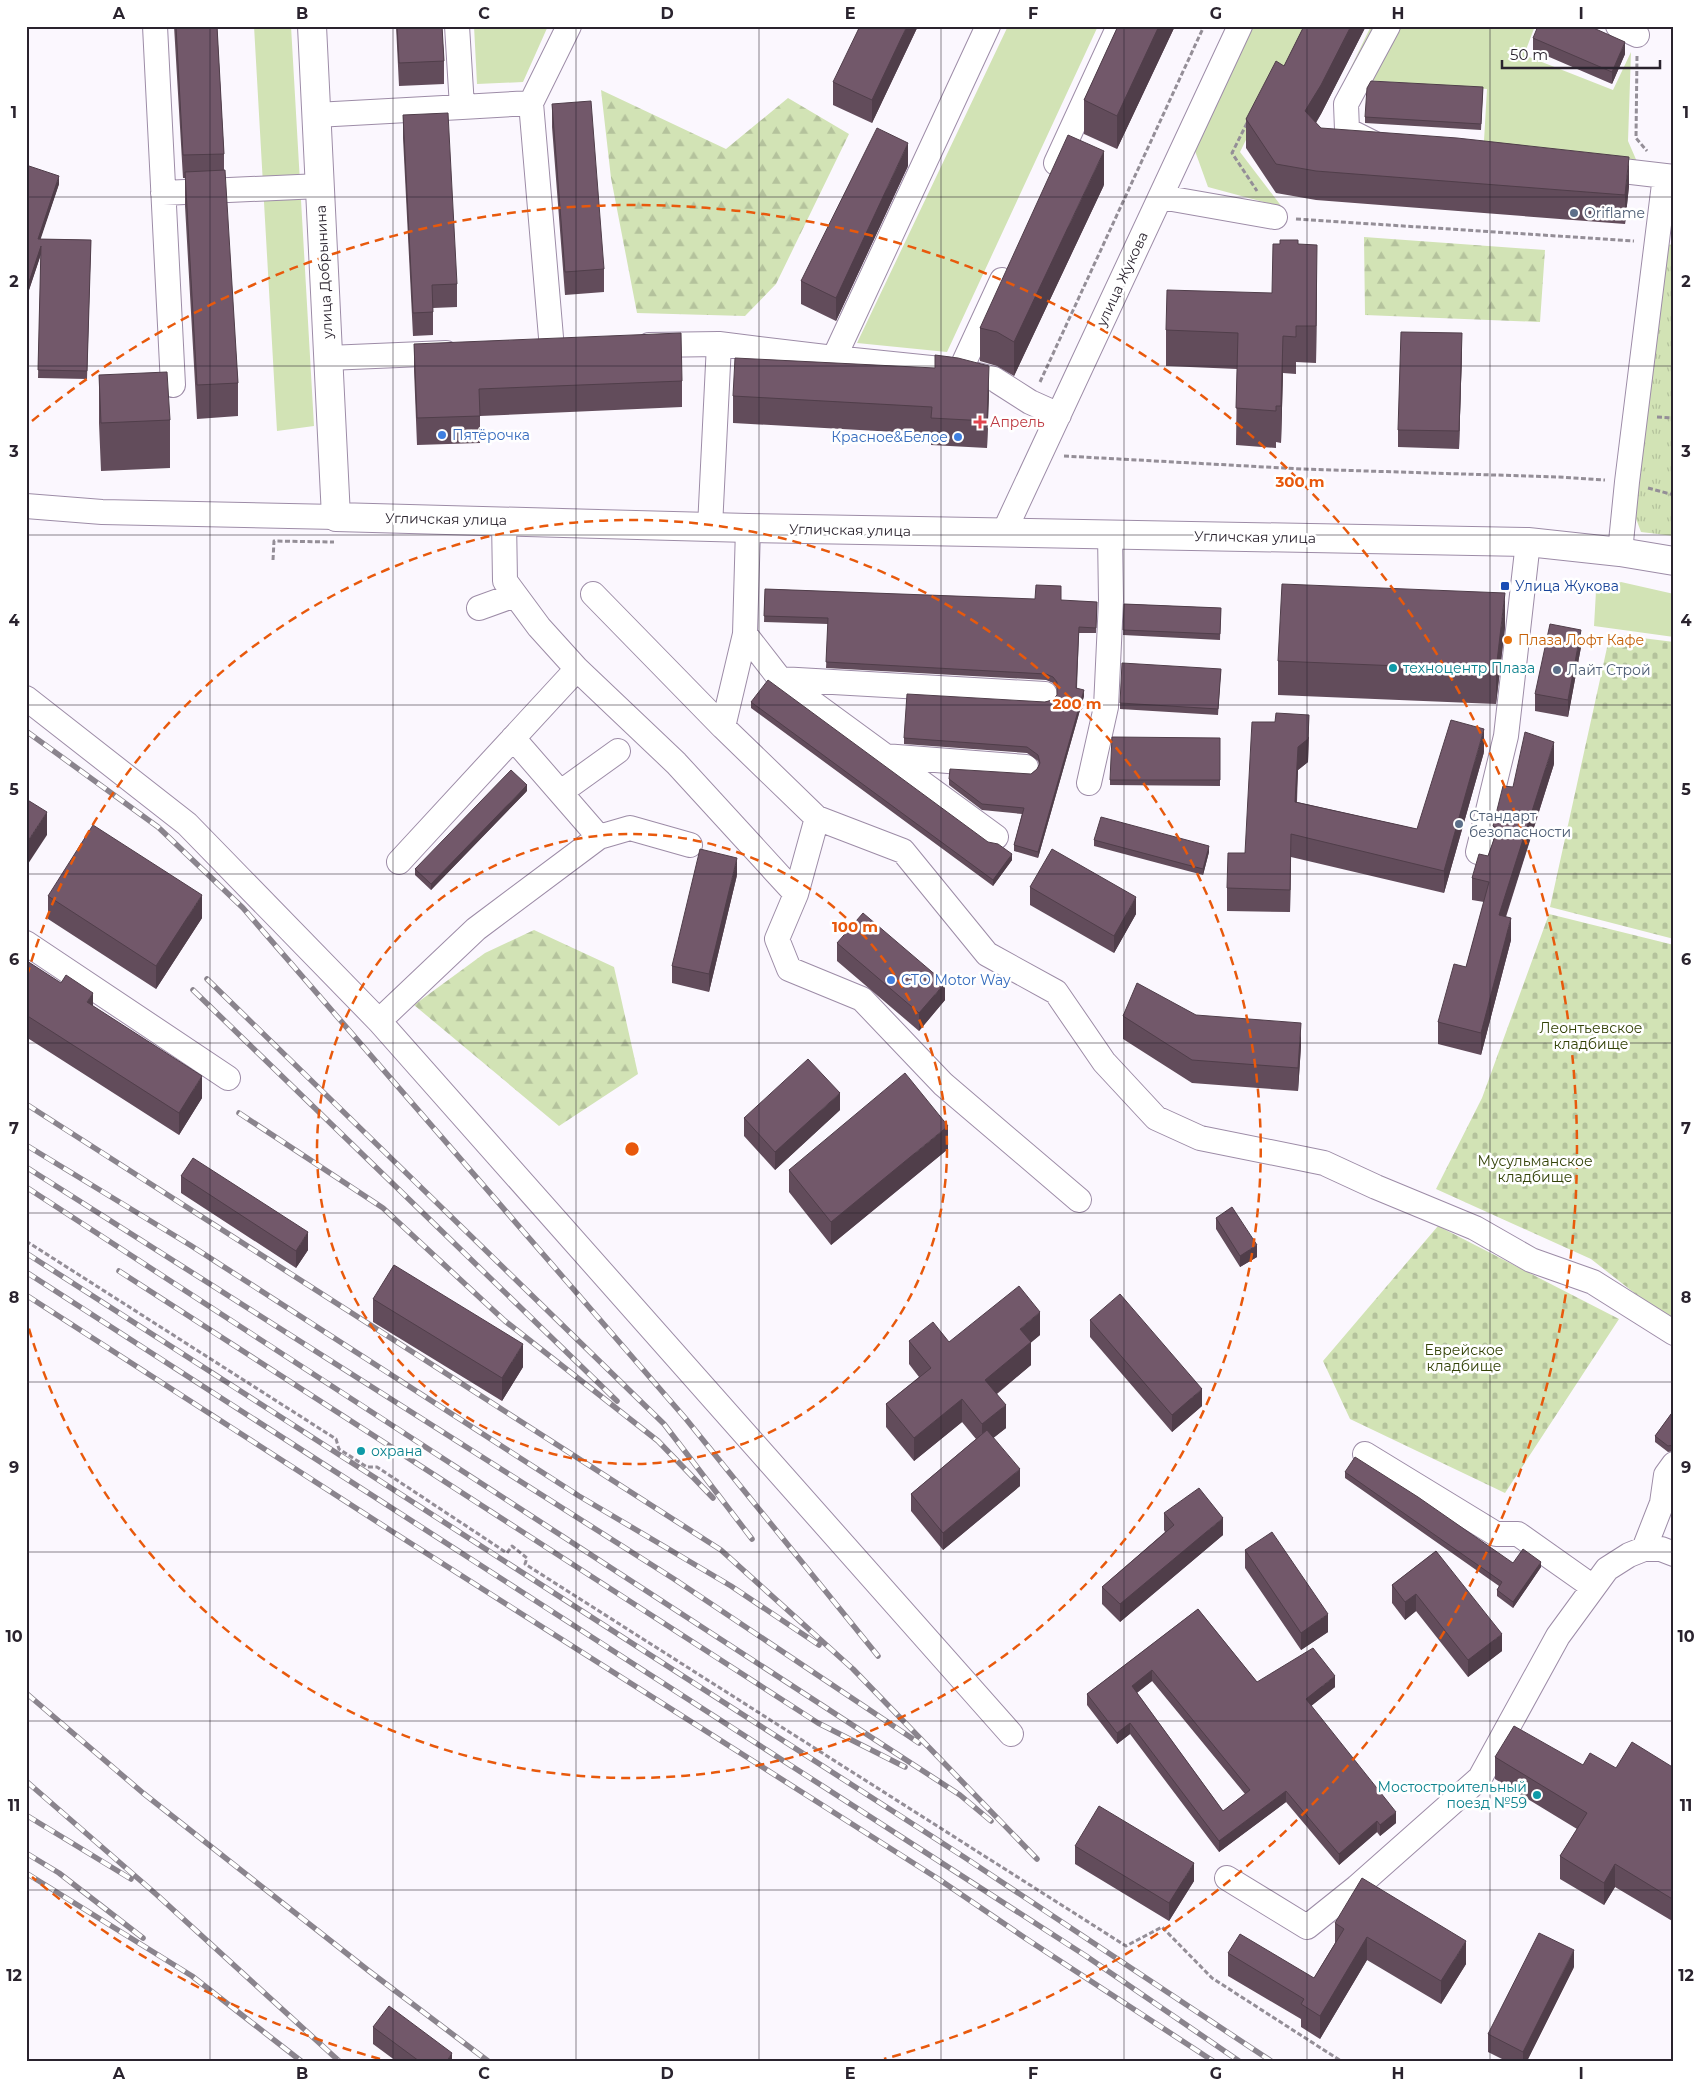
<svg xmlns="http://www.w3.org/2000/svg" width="1700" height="2087" viewBox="0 0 1700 2087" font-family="Montserrat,sans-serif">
<defs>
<pattern id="forest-firs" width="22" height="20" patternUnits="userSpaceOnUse" patternTransform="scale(1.25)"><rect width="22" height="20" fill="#d2e3b5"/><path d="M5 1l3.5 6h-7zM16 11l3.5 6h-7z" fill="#b4c29c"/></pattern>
<pattern id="cemetery-stones" width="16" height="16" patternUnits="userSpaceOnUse" patternTransform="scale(1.25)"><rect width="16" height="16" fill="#d2e3b5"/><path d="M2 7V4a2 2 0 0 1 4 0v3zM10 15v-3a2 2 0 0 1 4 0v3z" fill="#b4c29c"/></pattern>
<pattern id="park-tufts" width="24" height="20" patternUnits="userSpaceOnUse" patternTransform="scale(1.25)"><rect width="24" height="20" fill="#d2e3b5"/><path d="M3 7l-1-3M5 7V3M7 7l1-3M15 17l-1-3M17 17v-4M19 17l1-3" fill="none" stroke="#b4c29c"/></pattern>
</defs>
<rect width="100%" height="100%" fill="#fbf7fe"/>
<path fill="#d2e3b5" d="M254,26H291L314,426L277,431Z
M474,26H548L523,82L477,84Z
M1008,26H1098L947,352L857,343Z
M1253,26H1313L1271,89L1240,152L1282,207L1208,187L1195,151Z
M1371,26H1535L1524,55L1613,90L1631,52L1628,141L1638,164L1484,141L1487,89L1366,80L1358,99L1338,94Z
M1621,582L1674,594V637L1594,626L1596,591Z"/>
<path fill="url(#forest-firs)" d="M601,90L726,149L788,98L849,134L776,284L745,316L637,313L611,178Z
M1364,237L1545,250L1540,322L1365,315Z
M534,930L614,967L638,1074L559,1126L414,1005L485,953Z"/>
<path fill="url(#cemetery-stones)" d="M1610,634L1674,642V939L1550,907Z
M1549,914L1674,945V1324L1591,1259L1436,1189L1482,1098Z
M1438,1226L1619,1319L1505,1493L1350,1419L1323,1361Z"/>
<path fill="url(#park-tufts)" d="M1665,244L1674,245V536L1641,532L1635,516Z"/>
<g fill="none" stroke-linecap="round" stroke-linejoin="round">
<defs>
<path id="minor" d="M155,26L173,385
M1618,26L1637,35
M531,103L569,26
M462,107L531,103L552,349
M316,115L462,107L457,26
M1375,144L1347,130L1346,104L1388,26
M1056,163L1119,26
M1597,168L1674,177
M163,193L320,186
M1161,197L1275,217
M1002,280L960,371L994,379L1030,402L1059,415
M649,345L719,344L834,358
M328,358L446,353
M960,371L834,358L988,26
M26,506L102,512L336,517
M504,520L505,581L539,627L577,669L676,763L796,894
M710,527L719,344
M748,528L745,634L723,727L817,818L796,894L777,939L789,969L862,999L943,1084L1079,1200
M1004,532L1240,26
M1620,552L1627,482L1665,176
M593,594L723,727
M479,608L515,595
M745,634L780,679L996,837
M780,679L1045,694
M26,698L187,824L379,1021L1011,1734
M884,756L1026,767
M1089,783L1106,707L1111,600L1110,534
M561,792L618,751
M817,818L903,851L987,954L1056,992L1104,1062L1156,1118L1200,1138L1324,1163L1376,1187L1475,1228L1531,1260L1593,1282L1674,1333
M599,837L630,828L690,845
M1478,852L1506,736L1528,542
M399,862L577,669
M26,943L228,1078
M379,1021L476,929L599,837L513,738
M1365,1454L1496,1534H1518L1593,1587
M1644,1549L1662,1503L1666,1475L1674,1464
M1227,1878L1307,1927L1357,1887L1480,1778L1558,1636L1607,1569L1629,1555L1644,1549H1661L1674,1554"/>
<path id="major" d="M312,26L336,517L748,528L1528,542L1620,552L1674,561"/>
</defs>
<use href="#minor" stroke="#9d8ca7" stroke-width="26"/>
<use href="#major" stroke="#9d8ca7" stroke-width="30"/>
<path stroke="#948e97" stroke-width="3" stroke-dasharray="5 2.5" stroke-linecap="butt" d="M1637,56L1636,138L1647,151
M1247,123L1232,153L1257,191
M1296,219L1634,241
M1040,382L1204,26
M1657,417L1674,418
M1064,456L1302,469L1559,477L1605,480
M1648,488L1674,495
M273,560L274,541L334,542
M26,1241L336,1439L339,1449L367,1467H377L507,1553L512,1546L527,1558L525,1564L1126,1946L1162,1927L1212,1978L1341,2061"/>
<use href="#minor" stroke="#fff" stroke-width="24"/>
<use href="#major" stroke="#fff" stroke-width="28"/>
<defs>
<path id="rail" d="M26,731L158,827L243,908L686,1419L878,1656
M207,979L664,1424L752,1539
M193,990L617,1401
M26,1104L721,1550L853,1669L1037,1859
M239,1113L383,1208L505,1321L658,1441L713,1498
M26,1145L190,1245L579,1496L731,1586L819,1645
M26,1167L674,1579L919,1743
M26,1187L960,1795L991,1821
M26,1253L964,1857L1271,2061
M119,1271L818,1723L905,1767
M26,1272L1086,1956L1239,2061
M26,1295L393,1532L940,1880L1028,1940L1213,2061
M26,1693L143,1793L369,1971L488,2061
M26,1781L157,1895L339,2061
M26,1815L131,1879
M26,1853L59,1873L143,1938
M26,1873L192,1976L301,2061"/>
</defs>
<use href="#rail" stroke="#8a848d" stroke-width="5.5"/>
<use href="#rail" stroke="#fff" stroke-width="4" stroke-dasharray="11" stroke-linecap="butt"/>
</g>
<path fill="#624c5b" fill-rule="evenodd" d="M174,26H217L224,154V170L238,383V416L197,419L185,206V178H183Z
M396,26H442L444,61V84L399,86Z
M918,26L872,123L833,105V82Z
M1118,26H1175L1117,149L1084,134V100Z
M1304,26H1366L1321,114L1316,123L1321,128L1629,186L1625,224L1316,200L1276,193L1246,148V119L1284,66Z
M1533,38L1625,54L1612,84L1533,50Z
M1483,87L1481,130L1365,123V117Z
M552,104L604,269V292L565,295L552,127Z
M403,115L457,284V307L433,308V335L413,336L403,138Z
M26,165L59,184L40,239L91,240L87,379L38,378L41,254L29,290L26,289Z
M908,166L836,321L801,304V281Z
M1104,185L1014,376L997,366L980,361V328Z
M1298,244L1317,281L1316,363L1296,362V374L1283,373L1281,443L1276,442V448L1236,445L1237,369L1166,366V330L1272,293Z
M414,344L682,381V407L480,416V443L417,445L414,370Z
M1462,351L1459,449L1398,447V430Z
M935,368L989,392L987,448L931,445V434L733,423V396Z
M99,375L170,420V468L101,471L99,423Z
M765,589L1097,602L1096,633H1079L1077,688L1084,696L1038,858L1014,851V845L1022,814L982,810L949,785V779L1031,774L1037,769L1039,765L1038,761L1027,753L904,744V738L1052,700L1057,695V688L1053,683L1046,680L826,668L828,624L764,622Z
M1124,604L1221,608L1220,640L1123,635Z
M1505,627L1496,704L1278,695V661Z
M1581,647L1568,717L1535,711V694Z
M1221,669L1218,715L1120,709V703Z
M751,702L1012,860L993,886L751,708Z
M1275,722L1309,737L1308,762L1298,770L1297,802L1417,829L1484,752L1444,893L1291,857L1290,912L1227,911V888L1245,853Z
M1220,738V786L1110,785V780Z
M1554,764L1506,917L1511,940L1481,1055L1438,1044V1022L1466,967L1484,902L1472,900V878L1488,856L1493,842V826L1513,787Z
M527,791L431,890L415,875V869Z
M1094,840L1209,852L1203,875L1094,846Z
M737,875L709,992L672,983V966Z
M1030,887L1136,914L1114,953L1030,905Z
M48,896L202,918L156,989L48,919Z
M837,943L945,1000L919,1031L837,961Z
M26,961L93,1006L202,1098L179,1135L26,1037Z
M1196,1015L1301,1046L1298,1091L1192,1083L1123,1039V1016Z
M840,1110L775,1170L744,1136V1118Z
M948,1149L831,1245L789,1192V1170Z
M181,1176L308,1250L296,1268L181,1193Z
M1216,1218L1257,1257L1240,1267L1216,1229Z
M373,1299L523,1367L502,1401L373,1322Z
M1090,1320L1202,1406L1172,1432L1090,1337Z
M1040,1335L1031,1342V1365L997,1394L1006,1428L993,1438L1020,1486L943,1550L911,1511V1494L976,1439L962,1422L914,1461L886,1427V1404L919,1377L909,1364V1341L949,1342Z
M1674,1410V1451L1668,1452L1655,1442V1436Z
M1345,1472L1513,1563L1541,1567L1513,1608L1497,1596V1590L1499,1586L1345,1478Z
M1164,1513L1223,1535L1120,1622L1102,1604V1587L1165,1532L1164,1530Z
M1245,1550L1328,1632L1301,1650L1245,1568Z
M1436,1551L1502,1651L1468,1677L1416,1611L1405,1620L1392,1603V1585Z
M1198,1609L1257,1682L1335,1687L1311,1706L1396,1823L1380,1836L1377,1832L1339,1865L1286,1802L1219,1852L1130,1734L1117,1744L1087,1705V1694ZM1152,1681L1245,1794L1223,1811L1137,1693Z
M1495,1757L1616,1768H1674V1922L1615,1887L1604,1905L1560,1879V1856L1577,1829L1495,1779Z
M1075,1846L1194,1881L1169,1921L1075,1864Z
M1335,1923L1466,1964L1441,2004L1367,1960L1320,2039L1301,2027V2019L1228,1976V1953L1314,1978L1335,1943Z
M1574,1967L1527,2061H1506L1488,2052V2034Z
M373,2027L452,2061H396L373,2044Z"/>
<path fill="#503e4a" d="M907,26H918L872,123V100Z
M1159,26H1175L1117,149V116Z
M1351,26H1366L1321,114L1305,140V111Z
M1625,42V54L1612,84V72Z
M908,143V166L836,321V298Z
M1104,151V185L1014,376V342Z
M1629,157V186L1625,224V195Z
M59,176V184L38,247V239Z
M1317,245V281L1316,363V326Z
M41,246V254L29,290V282Z
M1462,333V351L1459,449V431Z
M1283,336V373L1281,443V406Z
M989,366V392L987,448V421Z
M1505,593V627L1496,704V670Z
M1581,630V647L1568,717V700Z
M1084,690V696L1038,858V852Z
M1309,715L1308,762L1298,770L1295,824V802L1298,747Z
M1484,729V752L1444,893V871Z
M1554,742V764L1499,937V915Z
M527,785V791L431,890V884Z
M47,812V835L26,867V844Z
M1291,834V857L1290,912V890Z
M1209,846V852L1203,875V869Z
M1012,854V860L993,886V880Z
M737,858V875L709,992V974Z
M202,895V918L156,989V966Z
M1136,897V914L1114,953V936Z
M1511,918V940L1481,1055V1033Z
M945,983V1000L919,1031V1013Z
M93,993V1015L87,1002Z
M1301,1023V1046L1298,1091V1068Z
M202,1076V1098L179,1135V1113Z
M840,1093V1110L775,1170V1152Z
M948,1126V1149L831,1245V1222Z
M308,1232V1250L296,1268V1251Z
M1257,1245V1257L1240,1267V1256Z
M1040,1312V1335L1020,1352V1329Z
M1031,1342V1365L985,1403V1380Z
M523,1344V1367L502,1401V1378Z
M1202,1389V1406L1172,1432V1415Z
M962,1399V1422L914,1461V1438Z
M1006,1405V1428L982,1447V1424Z
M1020,1469V1486L943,1550V1533Z
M1223,1518V1535L1120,1622V1604Z
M1541,1562V1567L1513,1608V1602Z
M1416,1594V1611L1405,1620V1602Z
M1328,1614V1632L1301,1650V1633Z
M1502,1634V1651L1468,1677V1660Z
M1152,1670V1681L1132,1696V1686Z
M1335,1676V1687L1306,1710V1699Z
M1130,1723V1734L1117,1744V1733Z
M1286,1791V1802L1219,1852V1841Z
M1396,1812V1823L1380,1836V1825Z
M1377,1821V1832L1339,1865V1854Z
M1194,1863V1881L1169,1921V1903Z
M1615,1864V1887L1604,1905V1883Z
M1367,1937V1960L1320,2039V2016Z
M1466,1941V1964L1441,2004V1981Z
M1574,1950V1967L1527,2061H1523V2052Z
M452,2053V2061H447Z"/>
<path fill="#72586a" stroke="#503e4a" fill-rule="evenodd" d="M176,26H217L224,154L183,155Z
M397,26H442L444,61L399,63Z
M860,26H907L872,100L833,82Z
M1118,26H1159L1117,116L1084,100Z
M1304,26H1351L1321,85L1305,111L1321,128L1457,138L1629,157L1625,195L1316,171L1276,164L1246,119L1276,61L1284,66Z
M1538,26H1589L1625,42L1612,72L1533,38Z
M1371,81L1483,87L1481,124L1365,117L1367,88Z
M591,101L604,269L565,272L552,104Z
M448,113L457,284L432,285L433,312L413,313L403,115Z
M877,128L908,143L836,298L801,281Z
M1068,135L1104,151L1014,342L997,332L980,328Z
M26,165L59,176L38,239L91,240L87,371L38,370L41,246L29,282L26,281Z
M225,170L238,383L197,385L185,172Z
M1280,240H1298V244L1317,245L1316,326H1296V337L1283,336L1281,406H1276V411L1236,408L1238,333L1166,330L1167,290L1272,293L1273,244H1280Z
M1401,332L1462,333L1459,431L1398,430Z
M681,333L682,381L479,389L480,416L417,418L414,344Z
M935,355L958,358L989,366L987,421L931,418L932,407L733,396L735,358L935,368Z
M167,372L170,420L101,423L99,375Z
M1282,584L1505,593L1496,670L1278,661Z
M1036,585L1061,586V600L1097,602L1096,628L1079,627L1076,688L1084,690L1038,852L1014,845L1024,808L982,804L949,779L950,769L1031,774L1037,769L1040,763L1038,755L1027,747L904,738L907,694L1045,702L1052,700L1057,695V682L1053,677L1046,674L826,662L828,618L764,616L765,589L1035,599Z
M1124,604L1221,608L1220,634L1123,630Z
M1550,624L1581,630L1568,700L1535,694Z
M1122,663L1221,669L1218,709L1120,703Z
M768,680L988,842L998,844L1012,854L993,880L751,702Z
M1276,713L1309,715L1308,739L1298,747L1295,802L1417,829L1451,720L1484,729L1444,871L1291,834L1290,890L1227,888L1228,853H1245L1252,722H1275Z
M1525,732L1554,742L1499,915L1511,918L1481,1033L1438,1022L1454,964L1466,967L1489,882L1472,878L1479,854L1488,856L1498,828L1493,826L1503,786L1513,787Z
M1112,737L1220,738V780H1110Z
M511,770L527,785L431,884L415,869Z
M26,799L47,812L26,844Z
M1101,817L1209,846L1203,869L1094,840Z
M93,825L202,895L156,966L48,896Z
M700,849L737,858L709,974L672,966Z
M1052,849L1136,897L1114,936L1030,887Z
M863,913L945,983L919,1013L837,943Z
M27,961L61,983L66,975L93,993L87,1002L202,1076L179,1113L26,1015Z
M1137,983L1196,1015L1301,1023L1298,1068L1192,1060L1123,1016Z
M808,1059L840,1093L775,1152L744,1118Z
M905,1073L948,1126L831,1222L789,1170Z
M193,1158L308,1232L296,1251L181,1176Z
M1232,1207L1257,1245L1240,1256L1216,1218Z
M394,1265L523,1344L502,1378L373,1299Z
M1019,1286L1040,1312L1020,1329L1031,1342L985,1380L1006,1405L982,1424L962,1399L914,1438L886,1404L931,1368L909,1341L933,1322L949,1342Z
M1120,1294L1202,1389L1172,1415L1090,1320Z
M1674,1410V1445L1668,1446L1655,1436Z
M987,1430L1020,1469L943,1533L911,1494Z
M1355,1457L1418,1497L1513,1563L1523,1549L1541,1562L1513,1602L1497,1590L1502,1582L1345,1472Z
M1199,1488L1223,1518L1120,1604L1102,1587L1174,1525L1164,1513Z
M1272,1532L1328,1614L1301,1633L1245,1550Z
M1436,1551L1502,1634L1468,1660L1416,1594L1405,1602L1392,1585Z
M1198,1609L1257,1682L1313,1648L1335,1676L1306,1699L1396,1812L1380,1825L1377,1821L1339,1854L1286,1791L1219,1841L1130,1723L1117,1733L1087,1694ZM1152,1670L1250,1790L1223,1811L1132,1686Z
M1514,1726L1583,1765L1590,1753L1616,1768L1632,1742L1674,1768V1900L1615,1864L1604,1883L1560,1856L1587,1813L1495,1757Z
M1099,1806L1194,1863L1169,1903L1075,1846Z
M1362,1878L1466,1941L1441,1981L1367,1937L1320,2016L1301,2004L1304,1999L1228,1953L1240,1934L1314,1978L1344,1929L1335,1923Z
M1539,1933L1574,1950L1523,2052L1488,2034Z
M389,2006L452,2053L447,2061H419L373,2027Z"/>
<path fill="none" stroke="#2a232e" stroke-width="1" stroke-opacity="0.55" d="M210,26V2061M393,26V2061M576,26V2061M759,26V2061M941,26V2061M1124,26V2061M1307,26V2061M1490,26V2061M26,197H1674M26,366H1674M26,535H1674M26,705H1674M26,874H1674M26,1043H1674M26,1213H1674M26,1382H1674M26,1552H1674M26,1721H1674M26,1890H1674"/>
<g fill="none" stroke="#e8590c" stroke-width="2.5" stroke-dasharray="9 6">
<circle cx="632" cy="1149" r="315"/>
<path d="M27 976A629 629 0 1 1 27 1322"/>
<path d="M380 2059A944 944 0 0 1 32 1877M32 421A944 944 0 1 1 884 2059"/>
</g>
<g fill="#5c6f8a" stroke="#fff" stroke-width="2">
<circle cx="1574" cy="213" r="5"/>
<circle cx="1557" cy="670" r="5"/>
<circle cx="1459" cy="824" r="5"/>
</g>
<path fill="#e0444e" stroke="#fff" stroke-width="2" d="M977.5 414.5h5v5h5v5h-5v5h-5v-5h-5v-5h5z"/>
<g fill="#3f7fe0" stroke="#fff" stroke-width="2">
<circle cx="442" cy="435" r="5"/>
<circle cx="958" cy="437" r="5"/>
<circle cx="891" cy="980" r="5"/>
</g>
<rect fill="#1a4fb4" stroke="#fff" stroke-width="2" x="1500" y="581" width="10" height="10" rx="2.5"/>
<circle fill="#e8710a" stroke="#fff" stroke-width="2" cx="1508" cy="640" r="5"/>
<g fill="#0f9aa8" stroke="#fff" stroke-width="2">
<circle cx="1393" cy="668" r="5"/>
<circle cx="361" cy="1451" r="5"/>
<circle cx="1537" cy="1795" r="5"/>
</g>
<g text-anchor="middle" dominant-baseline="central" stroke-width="5" stroke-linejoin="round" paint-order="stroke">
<g font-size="14" fill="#4e5e75" stroke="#fff" text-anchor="start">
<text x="1584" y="213">Oriflame</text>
<text x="1567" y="670">Лайт Строй</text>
<text x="1469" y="816">Стандарт<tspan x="1469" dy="16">безопасности</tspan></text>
</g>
<g font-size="14" fill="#2a232e" stroke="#fff">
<text transform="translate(324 272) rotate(-93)">улица Добрынина</text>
<text transform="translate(1122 279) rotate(-65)">улица Жукова</text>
<text transform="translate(446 519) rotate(1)">Угличская улица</text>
<text transform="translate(850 530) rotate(1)">Угличская улица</text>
<text transform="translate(1255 537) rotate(1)">Угличская улица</text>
</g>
<g font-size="14" fill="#be3a42" stroke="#fff" text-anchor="start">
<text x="990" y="422">Апрель</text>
</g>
<g font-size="14" fill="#366cbe" stroke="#fff" text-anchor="start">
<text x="452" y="435">Пятёрочка</text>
<text x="948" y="437" text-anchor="end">Красное&amp;Белое</text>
<text x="901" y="980">СТО Motor Way</text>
</g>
<g font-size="14" fill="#164399" stroke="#fff" text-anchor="start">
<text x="1515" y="586">Улица Жукова</text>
</g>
<g font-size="14" fill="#c56008" stroke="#fff" text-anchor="start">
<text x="1518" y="640">Плаза Лофт Кафе</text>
</g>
<g font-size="14" fill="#0d838f" stroke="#fff" text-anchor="start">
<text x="1403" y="668">техноцентр Плаза</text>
<text x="371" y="1451">охрана</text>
<text x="1527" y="1787" text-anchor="end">Мостостроительный<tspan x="1527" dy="16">поезд №59</tspan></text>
</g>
<g font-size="14" fill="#334207" stroke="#fff">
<text x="1591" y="1028">Леонтьевское<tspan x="1591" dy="16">кладбище</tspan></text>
<text x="1535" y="1161">Мусульманское<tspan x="1535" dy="16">кладбище</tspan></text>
<text x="1464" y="1350">Еврейское<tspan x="1464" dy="16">кладбище</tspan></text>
</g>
</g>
<circle cx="632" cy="1149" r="8" fill="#e8590c" stroke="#fff" stroke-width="2.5"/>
<g font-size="15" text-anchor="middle" font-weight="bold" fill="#e8590c" stroke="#fff" stroke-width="5" stroke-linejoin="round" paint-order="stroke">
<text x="1300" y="487">300 m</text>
<text x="1077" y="709">200 m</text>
<text x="855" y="932">100 m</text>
</g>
<rect width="1700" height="2087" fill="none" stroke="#ffffff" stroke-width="55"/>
<path d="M1502 60v8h158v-8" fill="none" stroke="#2a232e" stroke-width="2.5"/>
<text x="1510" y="60" font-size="15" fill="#2a232e" stroke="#ffffff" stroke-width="4" paint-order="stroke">50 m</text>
<rect x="28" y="28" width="1644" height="2032" fill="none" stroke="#2a232e" stroke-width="2"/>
<g font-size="16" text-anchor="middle" font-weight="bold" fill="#2a232e">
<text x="119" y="19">A</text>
<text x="302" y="19">B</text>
<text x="484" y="19">C</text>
<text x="667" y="19">D</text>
<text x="850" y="19">E</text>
<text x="1033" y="19">F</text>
<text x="1216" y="19">G</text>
<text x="1398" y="19">H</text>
<text x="1581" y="19">I</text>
<text x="14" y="118">1</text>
<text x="1686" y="118">1</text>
<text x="14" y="287">2</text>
<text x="1686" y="287">2</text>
<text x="14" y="457">3</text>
<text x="1686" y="457">3</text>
<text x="14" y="626">4</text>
<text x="1686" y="626">4</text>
<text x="14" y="795">5</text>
<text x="1686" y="795">5</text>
<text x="14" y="965">6</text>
<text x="1686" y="965">6</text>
<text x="14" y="1134">7</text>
<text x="1686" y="1134">7</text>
<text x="14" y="1303">8</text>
<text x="1686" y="1303">8</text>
<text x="14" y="1473">9</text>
<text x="1686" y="1473">9</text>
<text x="14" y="1642">10</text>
<text x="1686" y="1642">10</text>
<text x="14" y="1811">11</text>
<text x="1686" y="1811">11</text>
<text x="14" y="1981">12</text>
<text x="1686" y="1981">12</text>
<text x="119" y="2079">A</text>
<text x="302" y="2079">B</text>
<text x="484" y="2079">C</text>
<text x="667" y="2079">D</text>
<text x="850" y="2079">E</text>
<text x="1033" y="2079">F</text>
<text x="1216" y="2079">G</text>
<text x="1398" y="2079">H</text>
<text x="1581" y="2079">I</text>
</g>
</svg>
